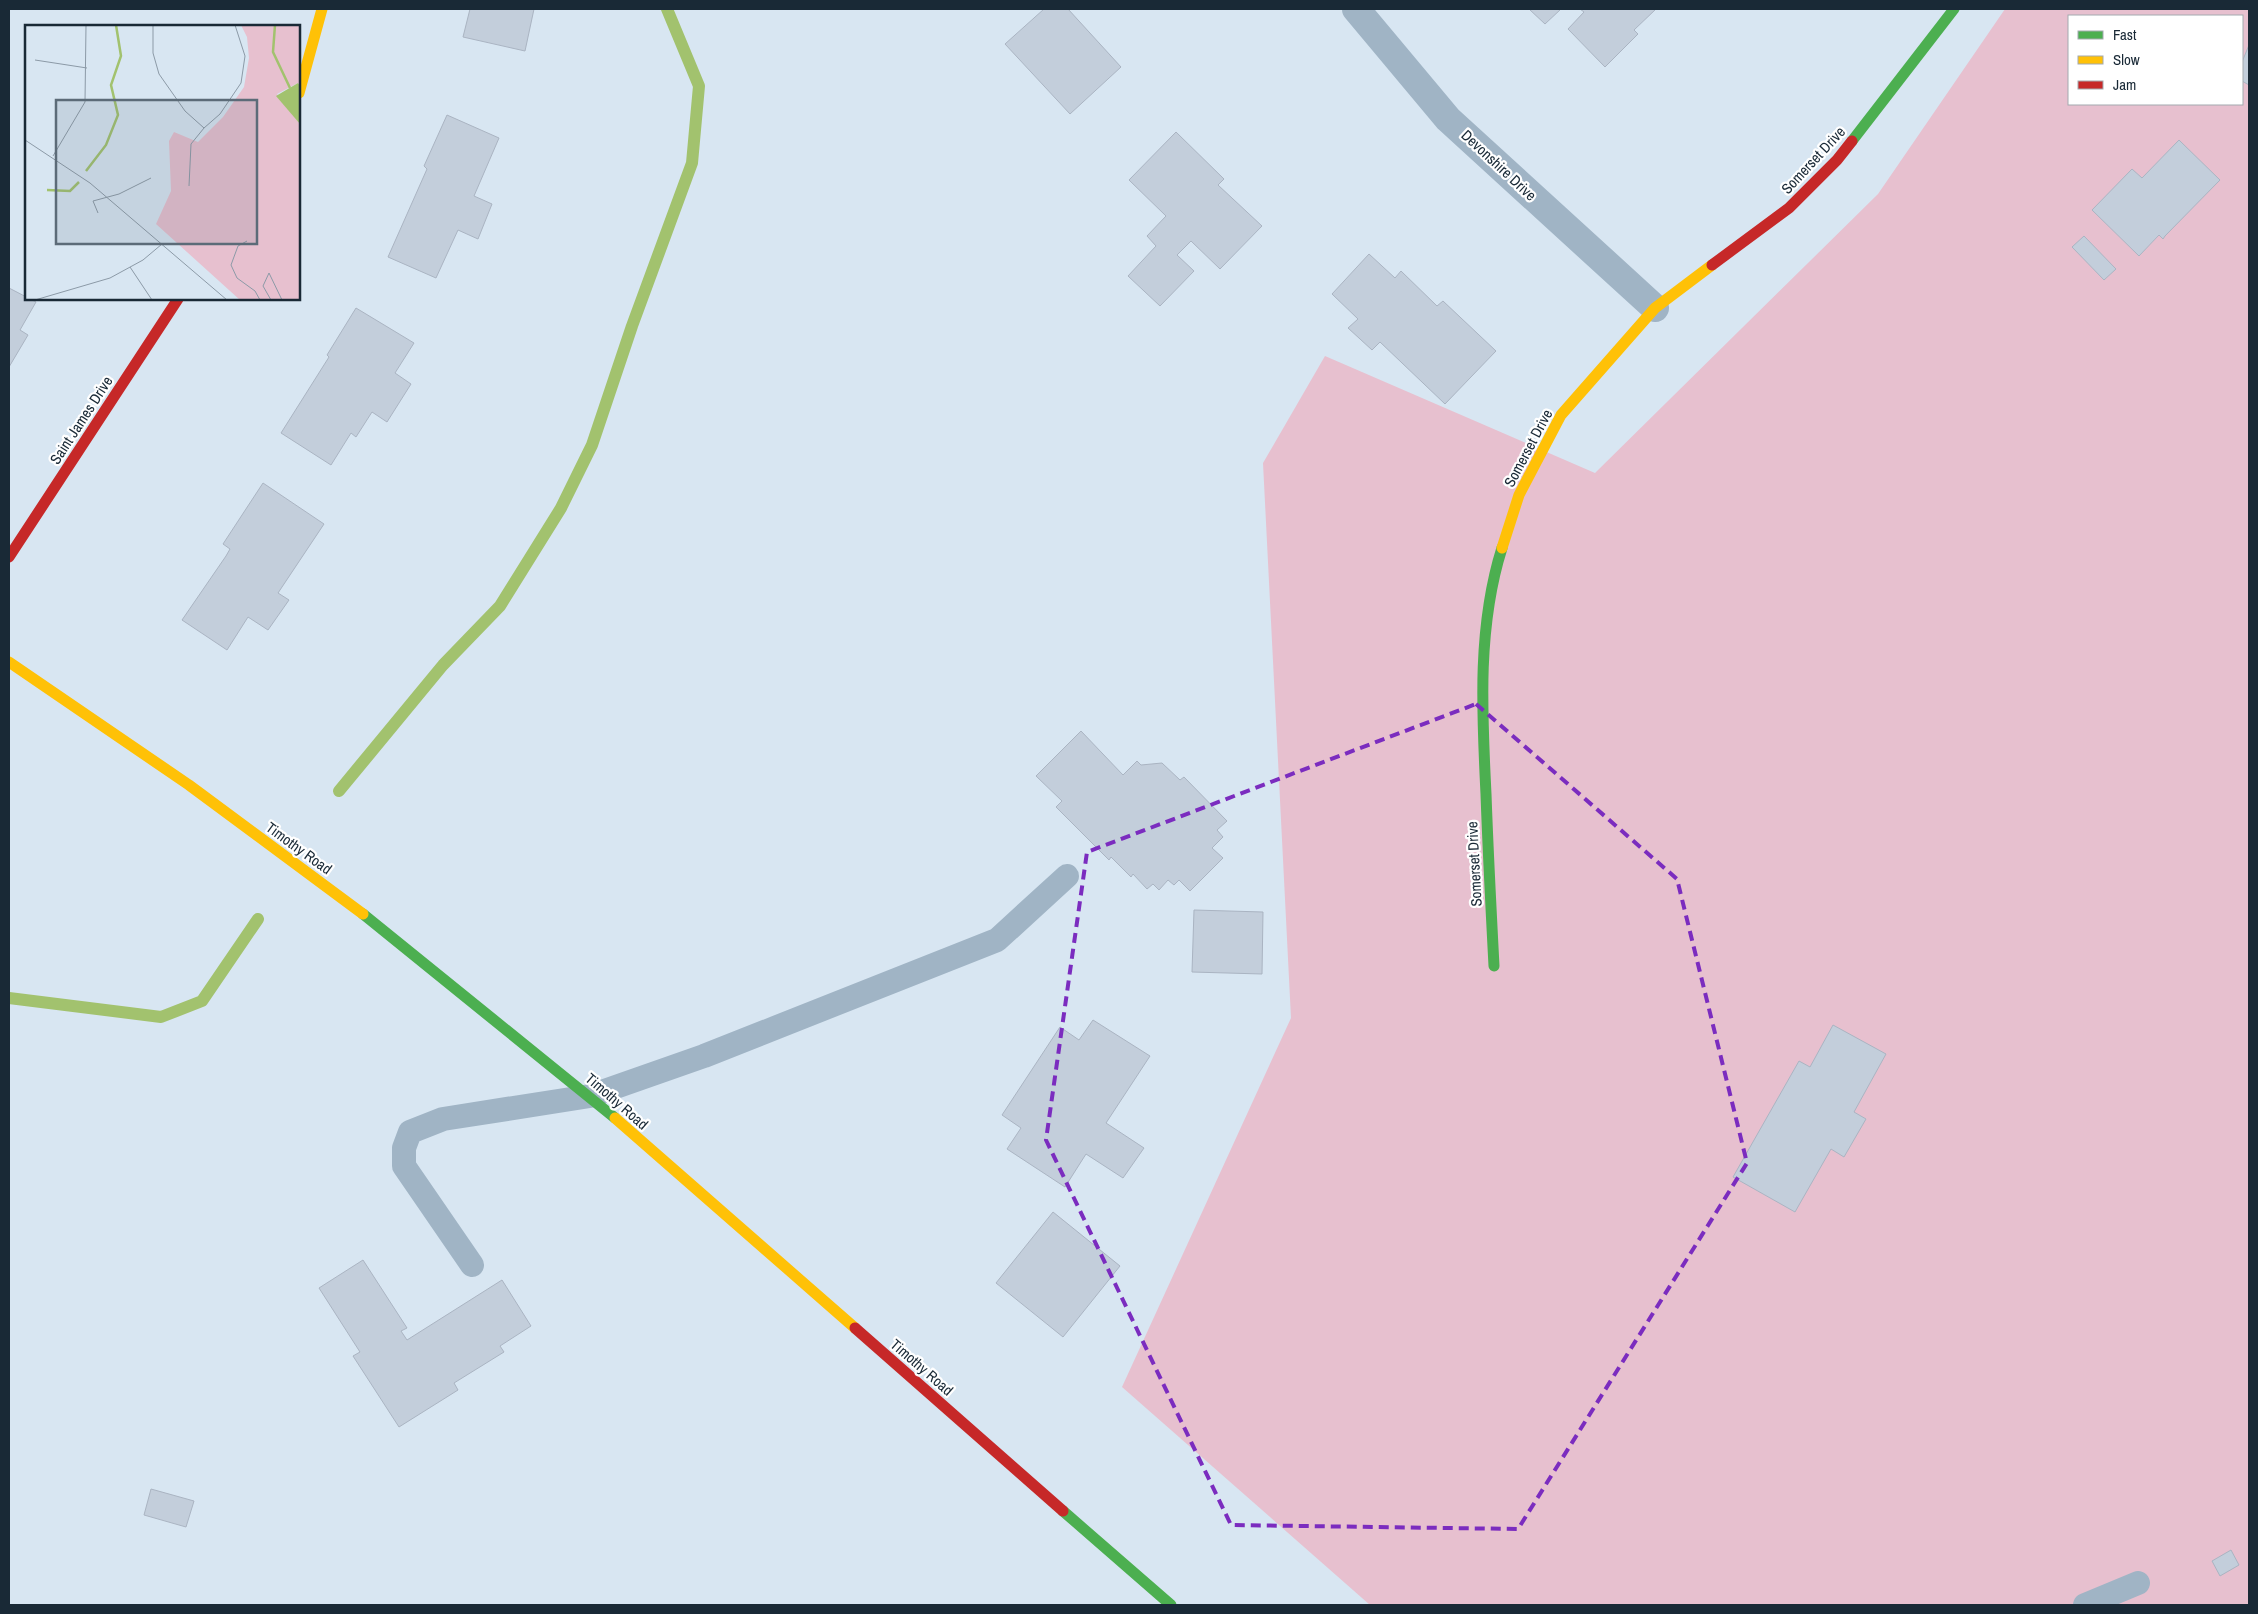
<svg xmlns="http://www.w3.org/2000/svg" width="2258" height="1614" viewBox="0 0 2258 1614" font-family="'Archivo Narrow',sans-serif">
<rect width="100%" height="100%" fill="#d8e6f2"/>
<path fill="#e7c0cf" fill-rule="evenodd" d="M2005,9H2249V1605H1370L1122,1387L1291,1018L1263,463L1325,356L1595,473L1878,194ZM2069,16H2242V104H2069Z"/>
<g fill="none" stroke-linecap="round" stroke-linejoin="round">
<path stroke="#a2c26e" stroke-width="12" d="M339,791L443,665L500,606L561,508L592,445L632,326L692,163L699,86L667,9
M9,998L161,1017L202,1001L258,919"/>
</g>
<path fill="#c3cedb" stroke="#aab4c2" d="M470,9H534L525,51L463,37Z
M1044,9H1068L1121,67L1070,114L1005,44Z
M1529,9H1561L1545,24Z
M1580,9H1656L1634,30L1638,34L1605,67L1568,29L1584,12Z
M2249,45V85L2242,81V62Z
M447,115L499,138L474,196L492,204L478,239L458,230L436,278L388,257L427,169L424,166Z
M1176,132L1224,179L1218,185L1262,226L1220,269L1191,241L1177,255L1194,271L1160,306L1128,276L1156,246L1147,236L1166,216L1129,180Z
M2179,140L2220,180L2165,236L2163,239L2159,235L2139,256L2092,210L2132,169L2142,178Z
M2084,236L2116,269L2104,280L2072,247Z
M1369,254L1395,278L1401,271L1437,306L1443,301L1496,351L1445,404L1380,342L1372,350L1348,328L1358,319L1332,294Z
M9,288L36,302L20,330L28,335L9,367Z
M356,308L414,343L395,373L411,384L387,422L372,412L356,437L351,433L331,465L281,433L329,357L327,355Z
M263,483L324,524L278,593L289,600L268,630L248,617L227,650L182,620L226,556L230,549L223,544Z
M1081,731L1123,775L1137,761L1141,765L1162,763L1180,780L1184,777L1227,821L1217,830L1223,837L1212,848L1223,858L1190,891L1179,880L1174,885L1168,880L1159,890L1153,884L1147,889L1133,874L1131,877L1111,857L1109,860L1056,807L1062,801L1036,776Z
M1194,910L1263,912L1262,974L1192,972Z
M1093,1020L1150,1056L1106,1123L1144,1148L1123,1178L1086,1154L1065,1187L1007,1149L1021,1128L1002,1115L1060,1027L1079,1040Z
M1833,1025L1886,1054L1854,1112L1866,1119L1844,1157L1831,1149L1795,1212L1733,1177L1799,1061L1810,1067Z
M1053,1212L1120,1266L1063,1337L996,1283Z
M363,1260L407,1328L401,1331L407,1340L502,1280L531,1326L500,1346L504,1352L454,1383L458,1390L399,1427L353,1356L360,1352L319,1288Z
M151,1489L194,1501L186,1527L144,1515Z
M2231,1550L2239,1565L2220,1576L2212,1561Z"/>
<g fill="none" stroke-linecap="round" stroke-linejoin="round">
<path stroke="#a0b4c5" stroke-width="24" d="M472,1265L404,1166V1148L410,1132L443,1119L590,1096L704,1056L997,940L1067,876
M2085,1605L2138,1583"/>
<path stroke="#a0b4c5" stroke-width="28" d="M1356,9L1448,119L1655,308"/>
<path stroke="#4caf50" stroke-width="11" d="M1852,141L1954,9
M363,914L615,1118
M1494,966C1491,909 1488,852 1486,794C1482,713 1477,627 1502,548
M1063,1511L1171,1605"/>
<path stroke="#ffc107" stroke-width="11" d="M299,93L322,9
M1502,548L1519,495L1561,415L1655,308L1712,265
M9,662L189,785L363,914
M615,1118L855,1328"/>
<path stroke="#c62828" stroke-width="11" d="M1712,265L1789,208L1837,160L1852,141
M9,557L178,299
M855,1328L1063,1511"/>
</g>
<path fill="none" stroke="#7b2cbf" stroke-width="4" stroke-dasharray="10 6" stroke-linejoin="round" d="M1476,704L1677,879L1747,1163L1518,1529L1231,1525L1046,1140L1087,852Z"/>
<g text-anchor="middle" dominant-baseline="central" stroke-width="4.5" stroke-linejoin="round" paint-order="stroke">
<g font-size="15" fill="#192936" stroke="#fff">
<text transform="translate(1813 160) rotate(-47)">Somerset Drive</text>
<text transform="translate(1499 165) rotate(43)">Devonshire Drive</text>
<text transform="translate(81 420) rotate(-57)">Saint James Drive</text>
<text transform="translate(1528 448) rotate(-62)">Somerset Drive</text>
<text transform="translate(299 848) rotate(36)">Timothy Road</text>
<text transform="translate(1474 864) rotate(-93)">Somerset Drive</text>
<text transform="translate(617 1101) rotate(41)">Timothy Road</text>
<text transform="translate(922 1367) rotate(41)">Timothy Road</text>
</g>
</g>
<g transform="translate(25 25)">
<rect width="275" height="275" fill="#d8e6f2"/>
<path d="M216,0H275V61L273,58L252,69L275,99V275H215L131,199L146,166L144,116L149,107L173,117L198,92L219,62L224,33L222,12Z" fill="#e7c0cf"/>
<path d="M273,58L275,61V99L251,71Z" fill="#a2c26e"/>
<path fill="none" stroke="#a2c26e" stroke-width="2.5" d="M250,0L248,27L265,63M61,146L81,120L93,90L86,60L96,31L91,0M22,165L45,166L54,157"/>
<path fill="none" stroke="#8c9aa7" stroke-width="1" d="M128,0V28L134,49L160,86L179,103M10,35L62,43M0,115L65,158L202,275M28,131L60,77L61,0M164,161L166,119L179,103L195,89L216,58L220,31L210,0M73,188L68,176L94,169L126,153M222,216L213,221L206,240L212,253L230,266L235,275M105,242L127,275M10,275L85,253L118,235L137,219M246,275L238,261L244,248L257,275"/>
<path fill="#5c6b78" fill-opacity="0.15" stroke="#5c6b78" stroke-width="2.5" d="M31,75H232V219H31Z"/>
<rect width="275" height="275" fill="none" stroke="#192936" stroke-width="2.5"/>
</g>
<rect width="2258" height="1614" fill="none" stroke="#192936" stroke-width="20"/>
<rect x="2068" y="15" width="175" height="90" fill="#ffffff" stroke="#a3a9af"/>
<rect x="2078" y="31" width="25" height="8" fill="#4caf50" stroke="#a3a9af"/>
<text x="2113" y="40" font-size="15" fill="#192936">Fast</text>
<rect x="2078" y="56" width="25" height="8" fill="#ffc107" stroke="#a3a9af"/>
<text x="2113" y="65" font-size="15" fill="#192936">Slow</text>
<rect x="2078" y="81" width="25" height="8" fill="#c62828" stroke="#a3a9af"/>
<text x="2113" y="90" font-size="15" fill="#192936">Jam</text>
</svg>
